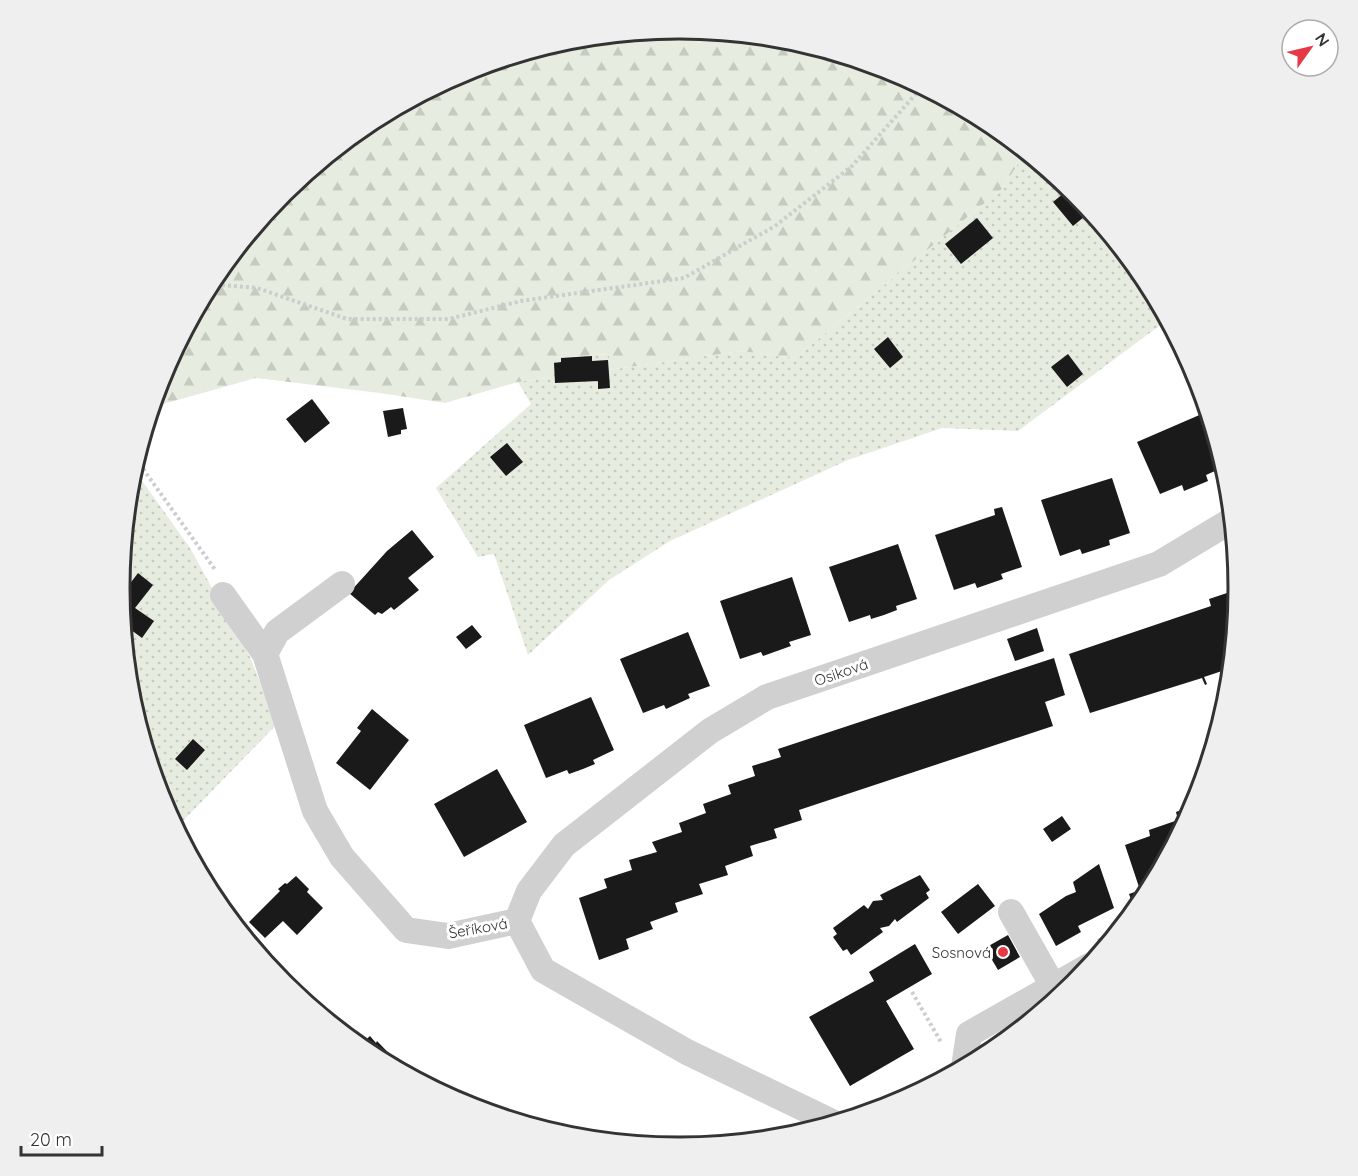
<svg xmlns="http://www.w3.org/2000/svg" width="1358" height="1176" viewBox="0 0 1358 1176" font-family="Quicksand,sans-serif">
<defs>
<pattern id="grass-dots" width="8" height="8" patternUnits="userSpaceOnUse" patternTransform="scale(1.5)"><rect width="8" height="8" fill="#e6ecdf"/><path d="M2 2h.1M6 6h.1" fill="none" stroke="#c6cbc0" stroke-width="1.8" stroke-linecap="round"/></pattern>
<pattern id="forest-firs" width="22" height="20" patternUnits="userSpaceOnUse" patternTransform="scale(1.5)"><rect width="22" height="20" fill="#e6ecdf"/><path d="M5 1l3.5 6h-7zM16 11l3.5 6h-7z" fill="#c6cbc0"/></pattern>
</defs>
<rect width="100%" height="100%" fill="#fff"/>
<path fill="url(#grass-dots)" d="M1025,152L1075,193L1144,277L1167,320L1018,431L942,428L848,460L670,541L609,580L528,655L494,554L478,557L436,488L531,404L518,382L553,377V358L610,354L608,370L741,351L795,358L1003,188Z
M133,468L190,548L250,657L277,724L176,828L162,802L130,697L120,588L130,479Z"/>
<path fill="url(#forest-firs)" d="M679,29L788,39L893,71L990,123L1025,152L1003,188L795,358L741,351L608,370L609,354L554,358L553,377L518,382L445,403L380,393L256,378L156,406L153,403L162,374L214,277L284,192L368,123L465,71L570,39Z"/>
<path fill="#1a1a1a" d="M1070,188L1090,212L1073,226L1053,202Z
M977,218L993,238L961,264L945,244Z
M888,337L903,357L890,368L874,349Z
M1068,354L1083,374L1067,387L1051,367Z
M592,356V361L608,360L610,388L598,389V381L555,383L554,363L561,362V358Z
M312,399L330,423L305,443L286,419Z
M403,408L407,429L401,430V434L388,437L383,411Z
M1204,413L1216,439L1224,467L1206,475L1208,481L1184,491L1182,485L1160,494L1137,442Z
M507,443L523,462L506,476L490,457Z
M1112,478L1130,533L1109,540L1110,545L1082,554L1080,549L1060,556L1041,500Z
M1002,507L1022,567L1001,574L1003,579L977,588L975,583L954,590L935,535L995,515L994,509Z
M412,530L434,557L408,578L419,590L394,610L391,607L382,614L378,612L375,615L349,593L387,551Z
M898,544L917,599L896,606L897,610L884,615L871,619L870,615L849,622L829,567Z
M138,573L153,585L135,608L154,621L142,638L123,624L120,597Z
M792,577L811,635L789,642L791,646L763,656L761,652L740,659L720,601Z
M1238,581L1231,659L1230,660L1231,668L1204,677L1207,684L1205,685L1202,678L1090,713L1069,654L1211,606L1209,599L1236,590L1234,583Z
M472,625L482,637L466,649L456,637Z
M1037,628L1044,651L1015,661L1007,639Z
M688,632L710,686L688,694L690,698L666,709L664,705L643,713L620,659Z
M1054,658L1065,695L1045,702L1053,726L799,810L802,820L774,829L777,838L750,846L753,856L725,866L728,875L699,884L703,894L675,903L678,912L650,922L653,929L626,939L629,949L599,960L579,898L607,888L604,879L632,870L629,860L657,852L652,842L682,832L679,823L706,813L703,804L731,794L728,785L755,776L752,766L781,757L778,749Z
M591,697L614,750L593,760L595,764L583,769L569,774L567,770L546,778L524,725Z
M372,709L409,740L370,790L336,763L361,731L357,728Z
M193,739L205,750L187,770L175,759Z
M497,769L527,822L464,857L434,804Z
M1194,805L1153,882L1139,887L1125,845L1150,836L1149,830L1178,820L1176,812Z
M1062,816L1071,829L1052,842L1043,829Z
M1099,864L1114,908L1078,926L1081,932L1056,946L1039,914L1066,896L1076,892L1073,882Z
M920,875L930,890L926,893L929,898L897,922L895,919L889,926L880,928L883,932L851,955L847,949L843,951L833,937L837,934L833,928L864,905L868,909L873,901L883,900L880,895Z
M296,876L309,889L307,892L323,908L297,935L283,921L265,938L249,922L280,891L278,889L285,883L287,884Z
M978,884L995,906L958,934L941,912Z
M1143,889L1146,896L1135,910L1129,894Z
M1008,935L1020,957L998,970L985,948Z
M915,944L932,974L886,1001L914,1049L850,1086L809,1017L874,981L869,972Z
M370,1036L376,1043L377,1041L411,1076L368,1053L359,1046Z
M769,1129L780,1138L759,1140Z"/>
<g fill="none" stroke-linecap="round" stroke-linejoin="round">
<path stroke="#cdcdcd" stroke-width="4" stroke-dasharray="3 3" stroke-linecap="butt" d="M210,284L257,288L347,319H449L521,301L684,278L775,226L852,166L922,87
M136,459L216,571
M1098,941L1118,930
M912,992L941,1042"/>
<path stroke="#d0d0d0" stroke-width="26" d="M223,595L265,654L315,811L342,857L406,930L448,936L517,921
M265,654L277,632L342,584
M1011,912L1053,986
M517,921L529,891L564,845L710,731L767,697L1159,564L1232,520
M517,921L543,970L687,1052L834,1123
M964,1067L969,1034L1089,966"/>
</g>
<circle fill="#e63946" stroke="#fff" stroke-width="2" cx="1003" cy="952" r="6"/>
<g text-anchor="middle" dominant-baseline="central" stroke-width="6" stroke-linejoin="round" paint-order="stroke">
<g font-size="15" fill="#333" stroke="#fff">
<text transform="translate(841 672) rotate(-19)">Osiková</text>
<text transform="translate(478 928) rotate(-10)">Šeříková</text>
</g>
<g font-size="15" fill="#333" stroke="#fff" text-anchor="end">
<text x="991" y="952">Sosnová</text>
</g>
</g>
<path d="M0 0H1358V1176H0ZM130 588a549 549 0 1 1 1098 0a549 549 0 1 1-1098 0Z" fill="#efefef" fill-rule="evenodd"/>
<path fill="none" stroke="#333" stroke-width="3" d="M130 588a549 549 0 1 1 1098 0a549 549 0 1 1-1098 0Z"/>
<g transform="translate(1310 48) rotate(56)"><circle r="28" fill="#ffffff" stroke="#adadad" stroke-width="1.5"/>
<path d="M0-4.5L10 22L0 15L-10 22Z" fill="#e63946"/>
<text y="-9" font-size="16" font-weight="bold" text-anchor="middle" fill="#333333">N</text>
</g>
<path d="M21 1146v9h81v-9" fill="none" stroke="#333333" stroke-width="3"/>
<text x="30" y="1146" font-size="18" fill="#333333" stroke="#ffffff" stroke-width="4.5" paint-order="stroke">20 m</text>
</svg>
